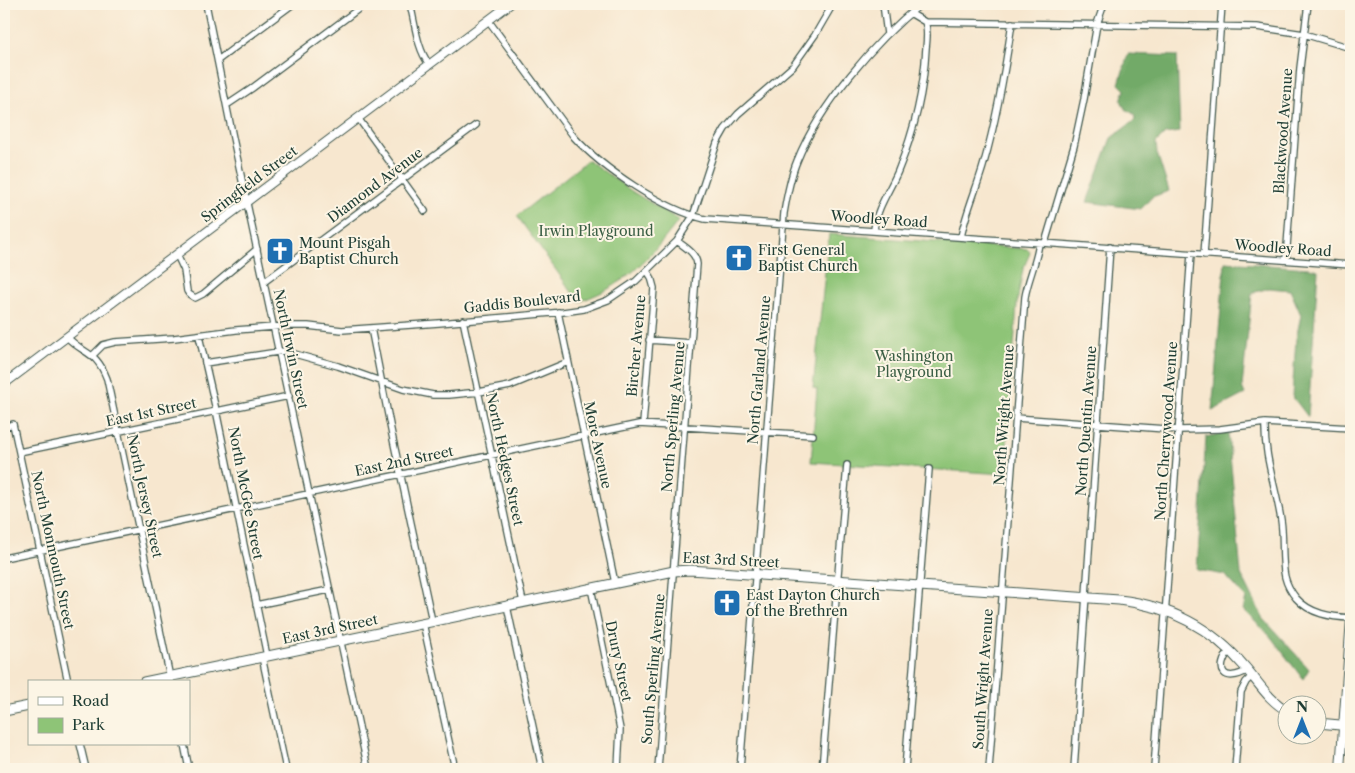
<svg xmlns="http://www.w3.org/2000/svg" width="1355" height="773" viewBox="0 0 1355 773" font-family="'Libre Caslon Text',serif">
<rect width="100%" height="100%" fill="#fcf5e5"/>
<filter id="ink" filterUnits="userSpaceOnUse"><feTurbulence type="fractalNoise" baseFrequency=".02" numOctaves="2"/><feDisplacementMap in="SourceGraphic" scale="10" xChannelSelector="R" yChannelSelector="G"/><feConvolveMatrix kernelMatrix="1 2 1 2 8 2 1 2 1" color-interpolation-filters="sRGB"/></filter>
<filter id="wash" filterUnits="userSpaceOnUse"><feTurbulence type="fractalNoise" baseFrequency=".0096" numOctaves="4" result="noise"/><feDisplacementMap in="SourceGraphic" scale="20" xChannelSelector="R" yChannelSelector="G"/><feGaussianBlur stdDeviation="1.12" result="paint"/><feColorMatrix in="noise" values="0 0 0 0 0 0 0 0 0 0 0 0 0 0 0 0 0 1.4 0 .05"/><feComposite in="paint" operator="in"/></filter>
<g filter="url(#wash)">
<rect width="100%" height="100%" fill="#f7e7cf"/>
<path fill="#8ec477" stroke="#568056" d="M588,160L633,192L679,220C661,244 640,269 615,285C604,292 591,297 579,302L517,216Z
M829,234L1028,249L1030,253L1023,269L1017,303L1005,474L811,462L817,389L813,388Z"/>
<path fill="#72aa68" stroke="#48744e" d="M1128,54L1177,56L1180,132L1165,134L1156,143L1157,153L1169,191L1152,197L1141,209L1087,202L1111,138L1135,120L1134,114L1125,109L1121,100L1125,90L1119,84Z
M1225,262L1310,268L1318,270L1308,417L1292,396L1296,339L1301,315L1290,290L1269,288L1252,293L1242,387L1245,394L1212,411Z
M1228,432L1241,574L1263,618L1309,669L1303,679L1270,636L1243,610L1246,598L1225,575L1197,570L1206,437Z"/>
</g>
<g filter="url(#ink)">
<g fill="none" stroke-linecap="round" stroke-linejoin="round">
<defs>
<path id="street" d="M206,4L233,138L368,769
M410,4C415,23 417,49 429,64
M883,4L887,34
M910,13L925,22L1257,27L1304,34L1351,48
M488,20L574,137C602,168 664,210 705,219L1351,265
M218,60L293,4
M227,105L251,89L365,4
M358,118L425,211
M874,230C876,209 890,190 898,171C914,132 924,90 926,48C927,39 928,30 925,22
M961,237C966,212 977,188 984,163C997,118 1005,70 1012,23
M1045,243L1074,146L1084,99L1097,24L1104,4
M177,255L184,270L187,291L189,294L195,298L203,294L257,249
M1204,255L1222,4
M1286,260L1300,68L1308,4
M264,282L476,125
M558,312L615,583
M463,320L523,602
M371,328L391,430L432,621
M199,336L216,410L267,656
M67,337C84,355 96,350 107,379L171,682
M649,340L691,343
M93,355L103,345L115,342L174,338L236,330L287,326H308L342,330L439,323L563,312L584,309L608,300L636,281L677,241L693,216L717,143L725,129L738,114L793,66L815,35L833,4
M205,363L284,351L338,366L403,389L433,395H449L479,392L510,386L568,362
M1016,418L1179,430L1220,429L1265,423L1351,428
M1265,423C1264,457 1276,487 1281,520C1284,539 1281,559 1285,577C1287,585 1291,592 1296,598C1310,614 1331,617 1351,618
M643,424L654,288L651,277L647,271
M4,427L13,424L68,682
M19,452L289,396
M4,558L639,424L813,435
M591,588L620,729L618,769
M256,605L329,590
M507,606L542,769
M423,623L455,769
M1230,650C1214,670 1224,684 1248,670
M262,657L286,769
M80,744L86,769
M184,744L189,769
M658,769L697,264C696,253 685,247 677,241
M740,769L784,213C787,195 790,178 797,161C819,106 875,41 921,4
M822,769L847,465
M905,769L929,469
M989,769L1025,297C1028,279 1037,261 1039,243
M1074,769L1110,247
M1154,769L1191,254
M1235,769L1241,692L1246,682L1252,676"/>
<path id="secondary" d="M4,384L510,4
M1340,769L1351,618"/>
<path id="primary" d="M144,682L674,571L690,570L1119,600C1170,606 1212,628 1245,667C1259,683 1269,701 1288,711
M4,711L29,706
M1318,723L1351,726"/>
</defs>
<use href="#street" stroke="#3f564b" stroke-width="8"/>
<use href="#secondary" stroke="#3f564b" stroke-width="10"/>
<use href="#primary" stroke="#3f564b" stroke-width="11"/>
<use href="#street" stroke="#fff" stroke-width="5.5"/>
<use href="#secondary" stroke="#fff" stroke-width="8"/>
<use href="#primary" stroke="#fff" stroke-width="9"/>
<defs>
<path id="rail" d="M4,5L6,4"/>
</defs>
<use href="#rail" stroke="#1f3d34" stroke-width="4"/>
<use href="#rail" stroke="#fcf5e5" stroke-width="2" stroke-dasharray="5.5" stroke-linecap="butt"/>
</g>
</g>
<defs>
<symbol id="church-square" viewBox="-11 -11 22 22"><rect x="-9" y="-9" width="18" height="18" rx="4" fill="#1f6fb2" stroke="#fcf5e5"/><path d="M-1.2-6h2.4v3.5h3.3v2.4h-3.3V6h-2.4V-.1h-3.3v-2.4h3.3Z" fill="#fff"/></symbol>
</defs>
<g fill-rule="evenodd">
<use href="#church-square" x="264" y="235" width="32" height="32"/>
<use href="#church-square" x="723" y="242" width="32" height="32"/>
<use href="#church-square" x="711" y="587" width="32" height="32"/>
</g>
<g text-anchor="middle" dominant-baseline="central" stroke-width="4" stroke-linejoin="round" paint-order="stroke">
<g font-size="14" fill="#1f3d34" stroke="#fcf5e5">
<text transform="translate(1283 131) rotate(-86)">Blackwood Avenue</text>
<text transform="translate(249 184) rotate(-37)">Springfield Street</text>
<text transform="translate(375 185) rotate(-37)">Diamond Avenue</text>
<text transform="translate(879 219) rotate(4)">Woodley Road</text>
<text transform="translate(1283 248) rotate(4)">Woodley Road</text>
<text transform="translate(522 302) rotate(-6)">Gaddis Boulevard</text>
<text transform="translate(636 346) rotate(-85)">Bircher Avenue</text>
<text transform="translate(291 349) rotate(78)">North Irwin Street</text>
<text transform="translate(759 370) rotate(-85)">North Garland Avenue</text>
<text transform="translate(151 412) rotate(-12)">East 1st Street</text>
<text transform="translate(1004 415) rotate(-86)">North Wright Avenue</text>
<text transform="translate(673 417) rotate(-85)">North Sperling Avenue</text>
<text transform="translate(1086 421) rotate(-86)">North Quentin Avenue</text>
<text transform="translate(1166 431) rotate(-86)">North Cherrywood Avenue</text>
<text transform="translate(598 445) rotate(78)">More Avenue</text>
<text transform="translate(505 459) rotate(78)">North Hedges Street</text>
<text transform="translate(404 461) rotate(-12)">East 2nd Street</text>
<text transform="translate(246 493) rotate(79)">North McGee Street</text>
<text transform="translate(145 496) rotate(78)">North Jersey Street</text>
<text transform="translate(53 550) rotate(78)">North Monmouth Street</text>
<text transform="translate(731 560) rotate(3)">East 3rd Street</text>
<text transform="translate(330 629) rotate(-12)">East 3rd Street</text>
<text transform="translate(619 661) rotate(78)">Drury Street</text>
<text transform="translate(653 669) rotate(-85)">South Sperling Avenue</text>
<text transform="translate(983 679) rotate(-86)">South Wright Avenue</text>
</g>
<g font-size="14" fill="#3b5f45" stroke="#fcf5e5">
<text x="596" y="231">Irwin Playground</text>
<text x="914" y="356">Washington<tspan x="914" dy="16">Playground</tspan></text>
</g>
<g font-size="14" fill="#1f3d34" stroke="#fcf5e5" text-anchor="start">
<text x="299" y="243">Mount Pisgah<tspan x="299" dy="16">Baptist Church</tspan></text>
<text x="758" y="250">First General<tspan x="758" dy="16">Baptist Church</tspan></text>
<text x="746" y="595">East Dayton Church<tspan x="746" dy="16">of the Brethren</tspan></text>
</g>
</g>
<rect width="1355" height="773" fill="none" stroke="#fcf5e5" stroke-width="20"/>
<rect x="28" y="680" width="162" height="65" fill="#fcf5e5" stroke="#a4ab9e"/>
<rect x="38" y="697" width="25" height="8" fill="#ffffff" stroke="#a4ab9e"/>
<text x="72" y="706" font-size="15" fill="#1f3d34">Road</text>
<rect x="38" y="718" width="25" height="15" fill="#8ec477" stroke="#a4ab9e"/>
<text x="72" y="730" font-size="15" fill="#1f3d34">Park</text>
<g transform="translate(1302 720)"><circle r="24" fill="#fcf5e5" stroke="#a4ab9e"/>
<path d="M0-4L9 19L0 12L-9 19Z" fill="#1f6fb2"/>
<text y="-8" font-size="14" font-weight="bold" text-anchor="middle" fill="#1f3d34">N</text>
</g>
</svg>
